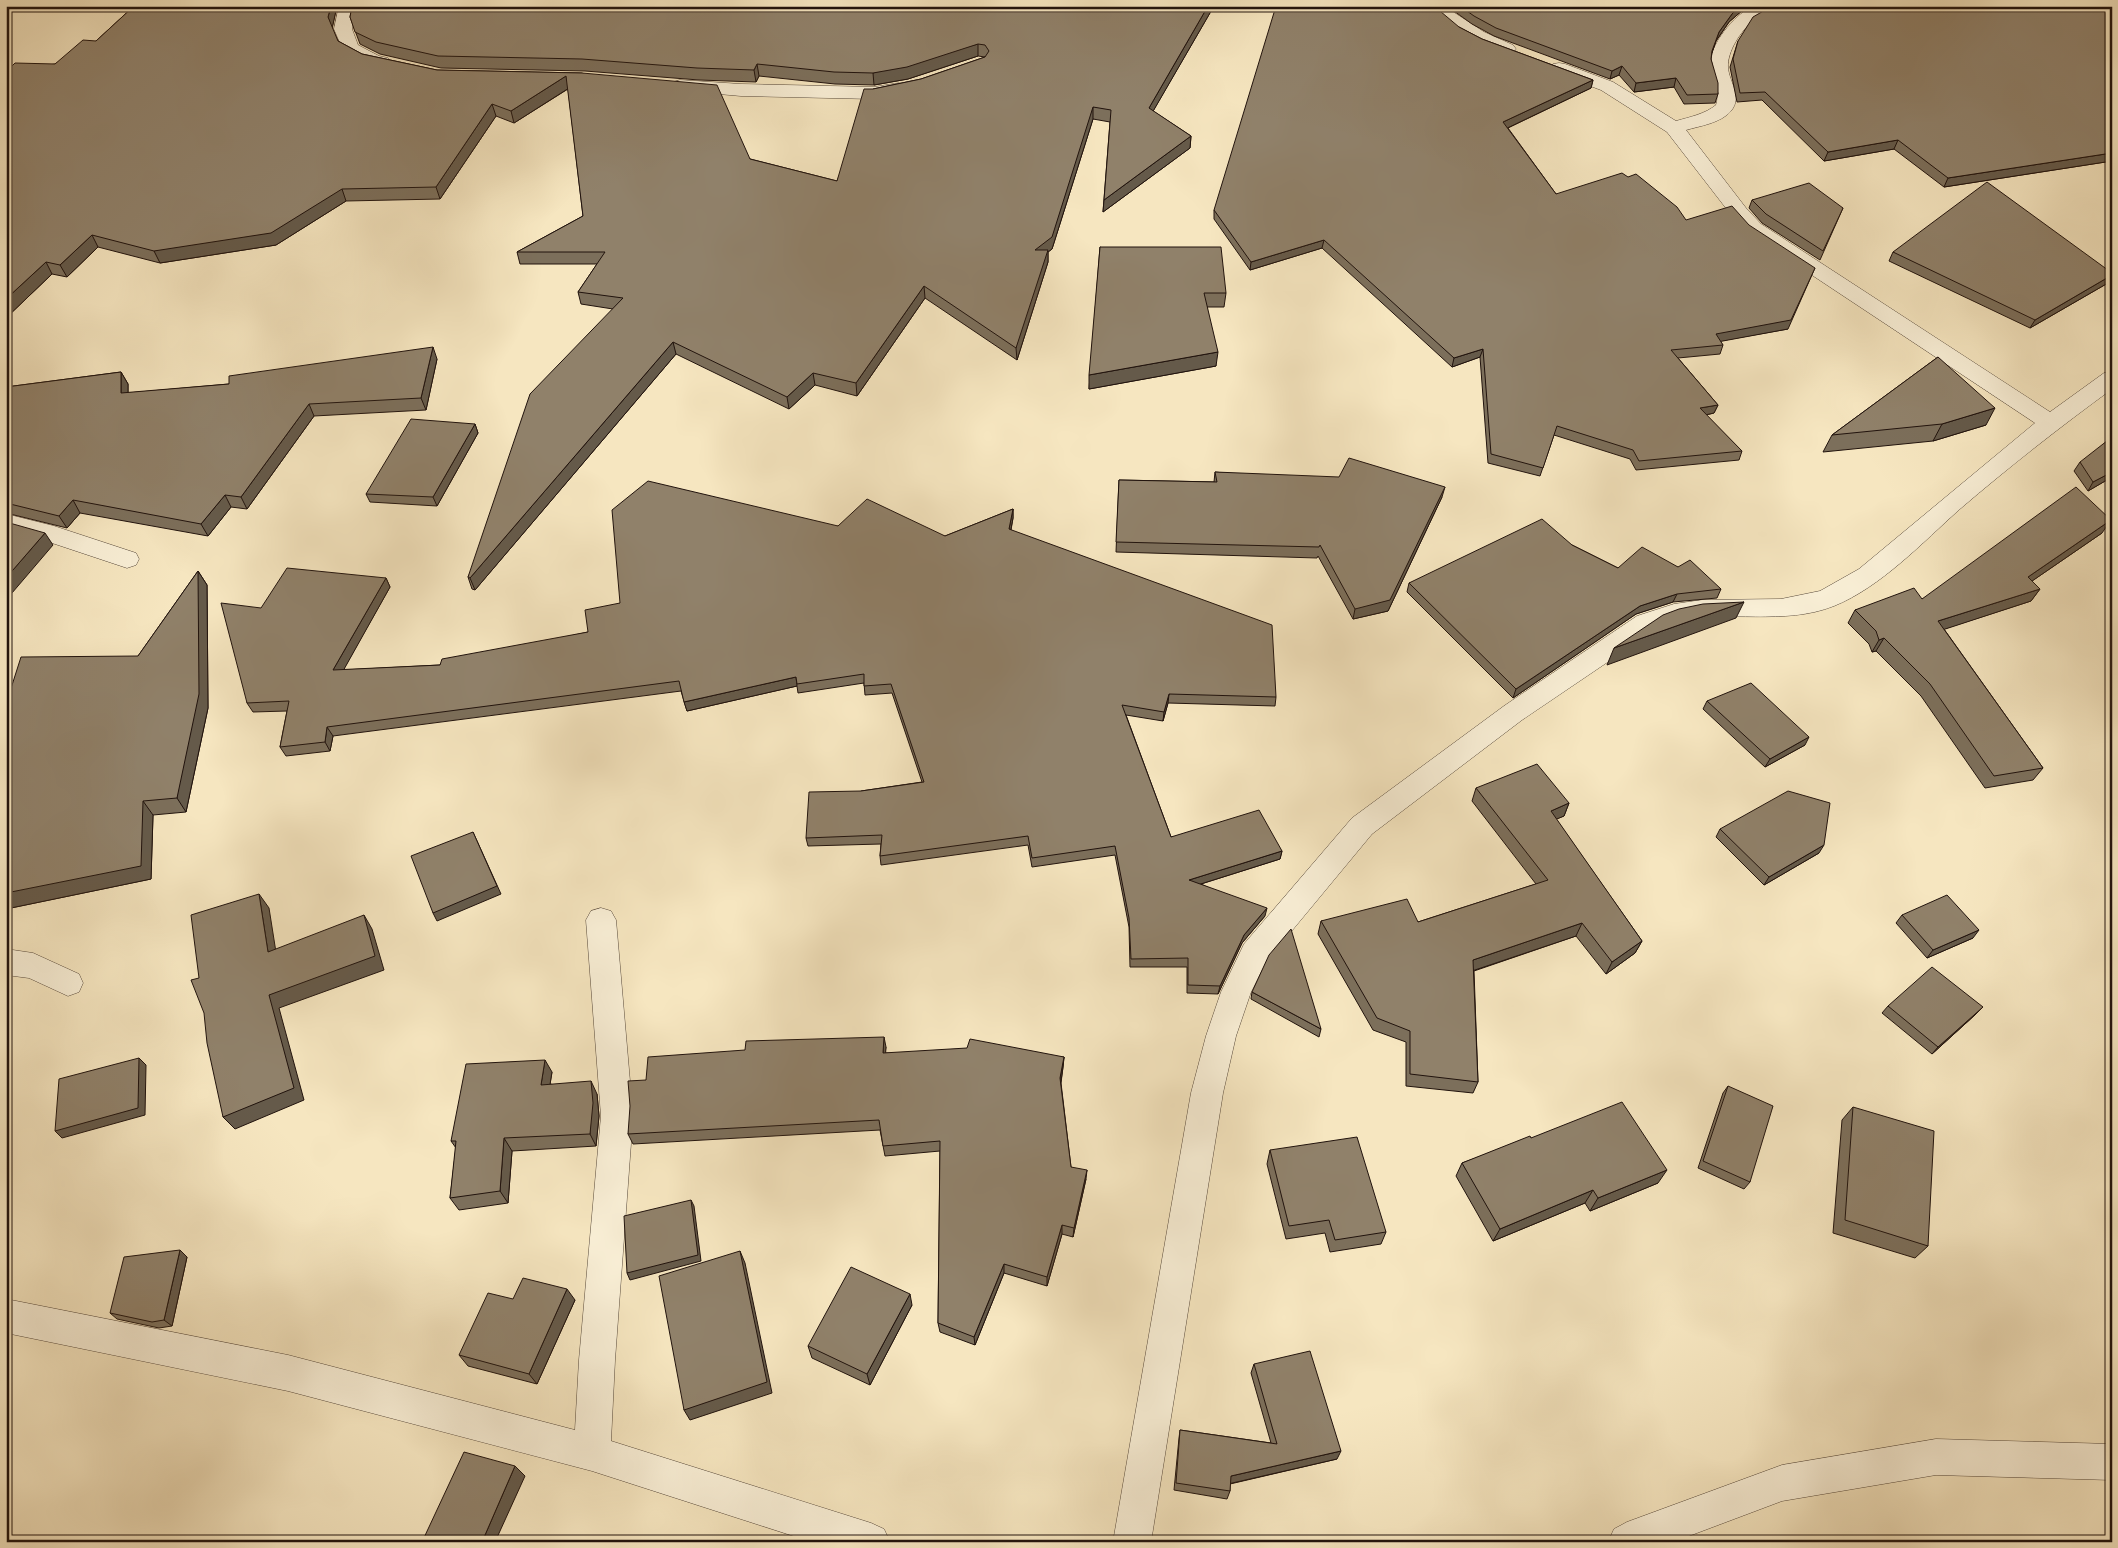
<svg xmlns="http://www.w3.org/2000/svg" width="2118" height="1548" viewBox="0 0 2118 1548" font-family="'Libre Caslon Text',serif">
<rect width="100%" height="100%" fill="#f6e6c0"/>
<filter id="stains"><feTurbulence type="fractalNoise" baseFrequency=".004" numOctaves="4"/><feColorMatrix values="0 0 0 0 .2 0 0 0 0 .09 0 0 0 0 .02 0 0 0 .5 -.17"/></filter>
<radialGradient id="worn" r=".72"><stop offset=".6" stop-color="#630" stop-opacity="0"/><stop offset="1" stop-color="#630" stop-opacity=".3"/></radialGradient>
<g fill="none" stroke-linecap="round" stroke-linejoin="round">
<defs>
<path id="minor" d="M339,6H357L352,29L358,45L379,56L388,58L391,62L388,66L382,67L367,64L344,52L334,29Z
M1425,6H1444L1484,32L1513,45L1516,49L1513,53C1494,58 1436,23 1425,6Z
M1753,6H1775L1773,10C1766,13 1759,16 1753,21C1741,30 1727,52 1728,67C1729,83 1743,96 1731,111C1721,123 1700,126 1686,130L1746,208L1761,224L2050,412L2104,373L2112,371V389C2060,427 2009,467 1960,509C1923,542 1881,587 1834,606C1784,626 1728,609 1676,622C1669,624 1662,627 1655,630L1522,720L1372,834L1266,962L1251,992L1236,1036L1223,1093L1151,1542H1113L1191,1093L1206,1036L1221,992L1244,944L1352,818L1504,706L1637,616L1674,604L1702,600L1781,599L1820,591L1859,569L2035,423L1747,232L1732,216L1667,132L1601,90L1553,72L1550,68L1553,64L1559,63L1565,64L1613,82L1676,121C1690,117 1705,114 1716,105C1721,91 1711,81 1710,67C1709,45 1734,15 1753,6Z
M680,80L741,84L874,87L899,83L906,85L908,89L906,93L874,99L741,96L674,90L671,86L674,82Z
M6,514L54,526L136,553L139,559L136,565L127,568L40,539L6,530Z
M601,908L611,911L616,920L633,1116L615,1360L611,1441L871,1523L884,1529L890,1542H812L592,1471L288,1391L6,1333V1299L288,1355L575,1430L579,1360L601,1116L586,920L591,911Z
M6,949L33,953L79,974L83,983L79,992L68,996L29,978L6,975Z
M1936,1439L2112,1444V1480L1936,1475L1782,1501L1673,1542H1608L1614,1529L1627,1522L1782,1465Z"/>
</defs>
<use href="#minor" stroke="#56483a" stroke-width="1"/>
<use href="#minor" fill="#f9efd6" fill-rule="evenodd"/>
</g>
<path fill="#7c6f5b" stroke="#21130d" d="M134,6H337L332,28L338,41L362,54L437,70L582,73L750,159L837,181L873,89L921,79L985,57L978,56L908,79L874,85L835,84L759,76L756,82L699,80L585,71L441,68L380,54L360,44L350,17L352,6H1214L1153,111L1191,136L1190,148L1103,212L1110,122L1093,119L1052,249L1048,252V262L1017,360L925,298L857,396L815,385L789,409L676,354L475,590L472,589L468,577L613,309L581,304L578,292L597,264H520L517,252L583,216L568,89L514,123L496,116L440,199L346,201L276,245L160,263L98,247L67,277L52,274L6,318V72L55,64L96,41Z
M1447,6H1750L1744,9L1729,22L1716,41L1712,53L1711,59L1718,94L1715,103L1684,104L1674,87L1634,92L1619,75L1610,79L1494,36L1472,24Z
M2112,6V161L1944,187L1894,149L1824,161L1762,100L1737,102L1730,67L1738,41Z
M1459,27L1482,39L1593,80L1591,88L1508,128L1556,194L1686,220L1788,329L1720,341L1723,345L1720,354L1678,358L1718,405L1714,413L1706,415L1742,451L1739,460L1636,470L1630,459L1554,435L1540,476L1488,463L1480,357L1452,367L1322,248L1250,270L1214,219V210Z
M1752,200L1843,208L1820,260L1762,223L1749,208Z
M1100,247L1226,293L1224,307H1207L1216,366L1089,389Z
M1893,252L2112,273V276L2108,283L2030,328L1889,261Z
M1938,357L1986,425L1933,441L1823,452L1832,435Z
M437,359L426,410L314,416L247,509L231,507L208,536L80,513L67,528L6,513V387L121,372L128,384V393L229,384Z
M475,424L478,433L437,506L370,502L366,494Z
M2080,462L2112,477L2088,491L2074,471Z
M1215,472L1442,497L1388,611L1353,619L1318,556L1317,558L1116,552L1119,480L1214,482Z
M1013,509V518L1011,530L1276,697L1275,706L1168,703L1163,721L1126,715L1171,837L1282,851L1280,859L1201,884L1265,916L1242,943L1218,994L1187,993V967H1130L1129,927L1115,855L1032,867L1028,845L881,865L880,856L881,844L808,846L806,838L861,791L922,782L892,693L865,695L864,683L798,693L797,686L687,711L681,691L333,736L330,751L286,756L280,747L287,711L253,712L247,703L261,608L386,578L390,587L343,670L440,665L588,632L620,603L838,526L945,536Z
M2102,533L2032,581L2040,589L2031,601L1944,629L2043,768L2033,780L1985,788L1921,696L1876,651L1872,652L1869,644L1848,623L1855,610L1922,599Z
M1572,545L1618,568L1678,567L1721,589L1717,598L1673,602L1636,614L1513,698L1407,592L1409,583Z
M198,571L207,585L208,708L186,812L153,815L151,879L6,909L138,656Z
M1707,701L1805,745L1765,767L1703,709Z
M1476,788L1569,803L1564,816L1556,819L1642,941L1635,953L1606,974L1576,936L1474,971L1478,1082L1473,1093L1406,1086V1042L1373,1030L1318,934L1321,921L1418,922L1536,884L1472,801Z
M1720,829L1819,853L1764,885L1716,837Z
M1902,915L1973,938L1927,958L1896,923Z
M1252,992L1321,1029L1319,1037L1251,999Z
M1888,1006L1976,1014L1932,1054L1882,1013Z
M886,1047L885,1053L1064,1057L1063,1067L1061,1083L1071,1167L1086,1179L1073,1237L1062,1234L1047,1286L1004,1273L975,1345L940,1332L938,1323L940,1151L885,1156L880,1130L633,1144L628,1134L646,1080Z
M552,1072L550,1084L597,1094L599,1116L596,1146L512,1151L508,1203L459,1210L450,1198L456,1148L451,1141Z
M1728,1086L1750,1182L1744,1189L1698,1168L1723,1093Z
M1853,1107L1928,1246L1915,1258L1833,1233L1842,1120Z
M1531,1138L1658,1183L1590,1211L1585,1203L1493,1241L1456,1176L1462,1163Z
M1270,1150L1386,1232L1381,1244L1330,1252L1325,1233L1286,1239L1267,1164Z
M187,1257L172,1326L159,1328L117,1319L110,1313Z
M513,1299L575,1300L537,1384L468,1366L459,1355Z
M912,1305L870,1385L812,1358L808,1346Z
M1254,1364L1337,1459L1230,1484V1491L1227,1499L1174,1490L1179,1438L1180,1430L1271,1443L1251,1373Z"/>
<path fill="#655a4a" stroke="#21130d" d="M331,6H337L332,29L328,17Z
M1208,6H1214L1148,120L1149,108Z
M1740,6H1750L1744,9L1729,22L1716,41L1709,60L1719,32L1732,14Z
M978,44V56L908,79L874,85L873,73Z
M757,64L759,76L756,82L754,70Z
M1622,66L1619,75L1610,79L1612,71Z
M566,76L569,88L514,123L511,111Z
M1676,78L1674,87L1634,92L1636,83Z
M1593,80L1591,88L1501,131L1503,122Z
M492,104L496,116L440,199L436,187Z
M1093,107V119L1052,249L1048,252V262L1017,360L1016,348L1035,250Z
M1191,136L1190,148L1103,212L1104,200Z
M1898,140L1894,149L1824,161L1828,152Z
M2112,153V161L1944,187L1948,178Z
M342,189L346,201L276,245L160,263L154,251Z
M92,235L98,247L67,277L60,265Z
M1324,240L1322,248L1250,270L1251,262Z
M46,262L52,274L6,318V299Z
M1815,268L1788,329L1712,343L1716,334Z
M2112,275L2108,283L2030,328L2035,320Z
M924,286L925,298L857,396L856,383Z
M673,342L676,354L475,590L470,578Z
M433,347L437,359L426,410L421,398Z
M1483,349L1480,357L1452,367L1454,358Z
M1218,352L1216,366L1089,389V375Z
M121,372L128,384V405L121,393Z
M813,373L815,385L789,409L787,397Z
M309,404L314,416L247,509L241,497Z
M1718,405L1714,413L1696,417L1700,408Z
M1995,408L1986,425L1933,441L1942,424Z
M475,424L478,433L437,506L433,497Z
M2112,472V477L2088,491L2093,482Z
M1445,487L1442,497L1388,611L1353,619L1355,609Z
M225,495L231,507L208,536L201,524Z
M73,500L80,513L67,528L59,516Z
M1013,509V518L1009,539V529Z
M2111,520L2102,533L2019,590L2028,577Z
M45,533L53,545L6,600V578Z
M198,571L207,585L208,708L186,812L177,798Z
M386,578L390,587L338,680L333,670Z
M2040,589L2031,601L1930,634L1938,621Z
M1677,594L1673,602L1636,614L1513,698L1516,689L1640,606Z
M1744,602L1736,618L1607,665L1614,648Z
M1884,638L1876,651L1872,652L1879,640Z
M796,677L797,686L687,711L684,702Z
M1169,694L1168,703L1163,721L1164,712Z
M327,727L333,736L330,751L325,742Z
M1809,737L1805,745L1765,767L1770,759Z
M143,801L153,815L151,879L6,909V893Z
M1569,803L1564,816L1545,824L1551,811Z
M473,832L501,894L437,921L433,913Z
M1824,845L1819,853L1764,885L1769,877Z
M1282,851L1280,859L1188,888L1189,880Z
M259,894L269,908L278,965L268,952Z
M1267,908L1265,916L1242,943L1218,994L1220,986L1244,935Z
M364,915L372,929L384,970L279,1008L304,1100L235,1129L223,1117L269,995Z
M1582,923L1576,936L1469,972L1473,960Z
M1979,930L1973,938L1927,958L1933,950Z
M1642,941L1635,953L1606,974L1612,962Z
M1983,1007L1976,1014L1932,1054L1938,1047Z
M884,1037L886,1047L885,1063L883,1053Z
M1064,1057L1063,1067L1060,1088V1078Z
M139,1058L146,1065L145,1115L62,1138L55,1131Z
M545,1060L552,1072L548,1097L541,1085Z
M591,1081L597,1094L599,1116L596,1146L590,1134Z
M504,1138L512,1151L508,1203L500,1191Z
M1087,1170L1086,1179L1073,1237L1074,1228Z
M1667,1170L1658,1183L1590,1211L1598,1198Z
M1593,1190L1585,1203L1493,1241L1500,1229Z
M691,1200L694,1206L701,1261L630,1280L627,1273Z
M1062,1225V1234L1047,1286V1277Z
M180,1250L187,1257L172,1326L164,1320Z
M740,1251L745,1263L772,1393L690,1420L684,1410Z
M1004,1264V1273L975,1345L974,1337Z
M567,1289L575,1300L537,1384L529,1374Z
M910,1294L912,1305L870,1385L867,1374Z
M1341,1451L1337,1459L1228,1484L1231,1476Z
M515,1466L525,1476L495,1542H482Z"/>
<path fill="#90816a" stroke="#21130d" d="M134,6H331L328,17L338,41L362,54L437,70L582,73L717,85L750,159L837,181L864,89H873L921,79L985,57L989,51L985,45L978,44L907,67L873,73L834,72L757,64L754,70L697,68L582,59L438,56L376,42L355,32L350,17L352,6H1208L1149,108L1191,136L1104,200L1111,110L1093,107L1052,237L1035,250H1048L1016,348L924,286L856,383L813,373L787,397L673,342L470,578L468,577L530,394L623,298L578,292L605,252H517L583,216L566,76L511,111L492,104L436,187L342,189L271,233L154,251L92,235L60,265L46,262L6,299V72L15,63L55,64L83,40L96,41Z
M1276,6H1434L1459,27L1482,39L1593,80L1503,122L1556,194L1622,173L1628,177L1636,174L1677,207L1686,220L1732,206L1749,225L1815,268L1791,320L1716,334L1723,345L1671,350L1718,405L1700,408L1742,451L1639,461L1633,450L1557,426L1543,468L1491,454L1483,349L1454,358L1324,240L1251,262L1214,210Z
M1460,6H1740L1732,14L1719,32L1712,51L1711,59L1718,83V94L1687,95L1676,78L1636,83L1622,66L1612,71L1496,28L1474,16Z
M1772,6H2112V153L1948,178L1898,140L1828,152L1765,92L1740,93L1733,59L1738,41L1753,17Z
M1987,182L2112,273V275L2035,320L1893,252Z
M1809,183L1843,208L1823,251L1766,214L1752,200Z
M1100,247H1221L1226,293H1204L1218,352L1089,375Z
M433,347L421,398L309,404L241,497L225,495L201,524L73,500L59,516L6,503V387L121,372V393L229,384V376Z
M1938,357L1995,408L1942,424L1832,435Z
M411,419L475,424L433,497L366,494Z
M2112,437V472L2093,482L2080,462Z
M1349,458L1445,487L1390,600L1355,609L1320,545L1319,547L1116,542L1119,480L1217,482L1215,472L1339,477Z
M648,481L838,526L867,499L945,536L1013,509L1009,529L1272,625L1276,697L1169,694L1164,712L1122,705L1171,837L1259,810L1282,851L1189,880L1267,908L1244,935L1220,986L1188,985V958L1131,959L1129,918L1115,846L1032,858L1028,836L880,856L882,835L806,838L809,792L861,791L924,782L891,684L864,686V674L797,684L796,677L684,702L679,681L327,727L325,742L280,747L289,701L247,703L221,603L261,608L287,568L386,578L333,670L440,665L442,659L588,632L585,610L620,603L612,510Z
M2076,487L2111,520L2028,577L2040,589L1938,621L2043,768L1994,776L1930,684L1884,638L1879,640L1876,631L1855,610L1914,588L1922,599Z
M1542,519L1572,545L1618,568L1642,547L1678,567L1690,560L1721,589L1677,594L1640,606L1516,689L1409,583Z
M6,522L45,533L6,578Z
M198,571L199,694L177,798L143,801L141,866L6,893V814L7,809H6V704L21,657L138,656Z
M1744,602L1614,648L1663,615L1679,609L1703,604Z
M1751,683L1809,737L1770,759L1707,701Z
M1537,764L1569,803L1551,811L1642,941L1612,962L1582,923L1473,960L1478,1082L1410,1074V1031L1377,1018L1321,921L1407,899L1418,922L1548,880L1476,788Z
M1788,791L1830,803L1824,845L1769,877L1720,829Z
M473,832L497,886L433,913L411,856Z
M259,894L268,952L364,915L375,956L269,995L294,1088L223,1117L207,1043L204,1013L191,980L199,978L191,915Z
M1947,895L1979,930L1933,950L1902,915Z
M1291,929L1321,1029L1252,992L1269,955Z
M1932,967L1983,1007L1938,1047L1888,1006Z
M884,1037L883,1053L967,1048L970,1039L1064,1057L1060,1078L1071,1167L1087,1170L1074,1228L1062,1225L1047,1277L1004,1264L974,1337L938,1323L940,1141L883,1146L879,1120L628,1134L630,1106L628,1081L646,1080L648,1057L745,1050L746,1041Z
M139,1058L138,1108L55,1131L59,1079Z
M545,1060L541,1085L591,1081L593,1103L590,1134L504,1138L500,1191L450,1198L456,1141H451L466,1064Z
M1728,1086L1773,1106L1750,1182L1703,1161Z
M1622,1102L1667,1170L1598,1198L1593,1190L1500,1229L1462,1163L1530,1136L1531,1138Z
M1853,1107L1934,1131L1928,1246L1845,1220Z
M1357,1137L1386,1232L1335,1240L1329,1220L1289,1226L1270,1150Z
M691,1200L698,1255L627,1273L624,1216Z
M180,1250L164,1320L152,1322L110,1313L124,1257Z
M740,1251L767,1382L684,1410L659,1276Z
M851,1267L910,1294L867,1374L808,1346Z
M523,1278L567,1289L529,1374L459,1355L488,1293L513,1299Z
M1310,1351L1341,1451L1231,1476L1230,1491L1176,1483L1180,1430L1277,1444L1254,1364Z
M464,1452L515,1466L482,1542H422Z"/>
<rect width="2118" height="1548" fill="none" stroke="#f6e6c0" stroke-width="25"/>
<rect x="8" y="8" width="2103" height="1533" fill="none" stroke="#21130d" stroke-width="2.5"/>
<rect x="12" y="12" width="2093" height="1523" fill="none" stroke="#21130d"/>
<rect width="100%" height="100%" filter="url(#stains)"/>
<rect width="100%" height="100%" fill="url(#worn)"/>
</svg>
